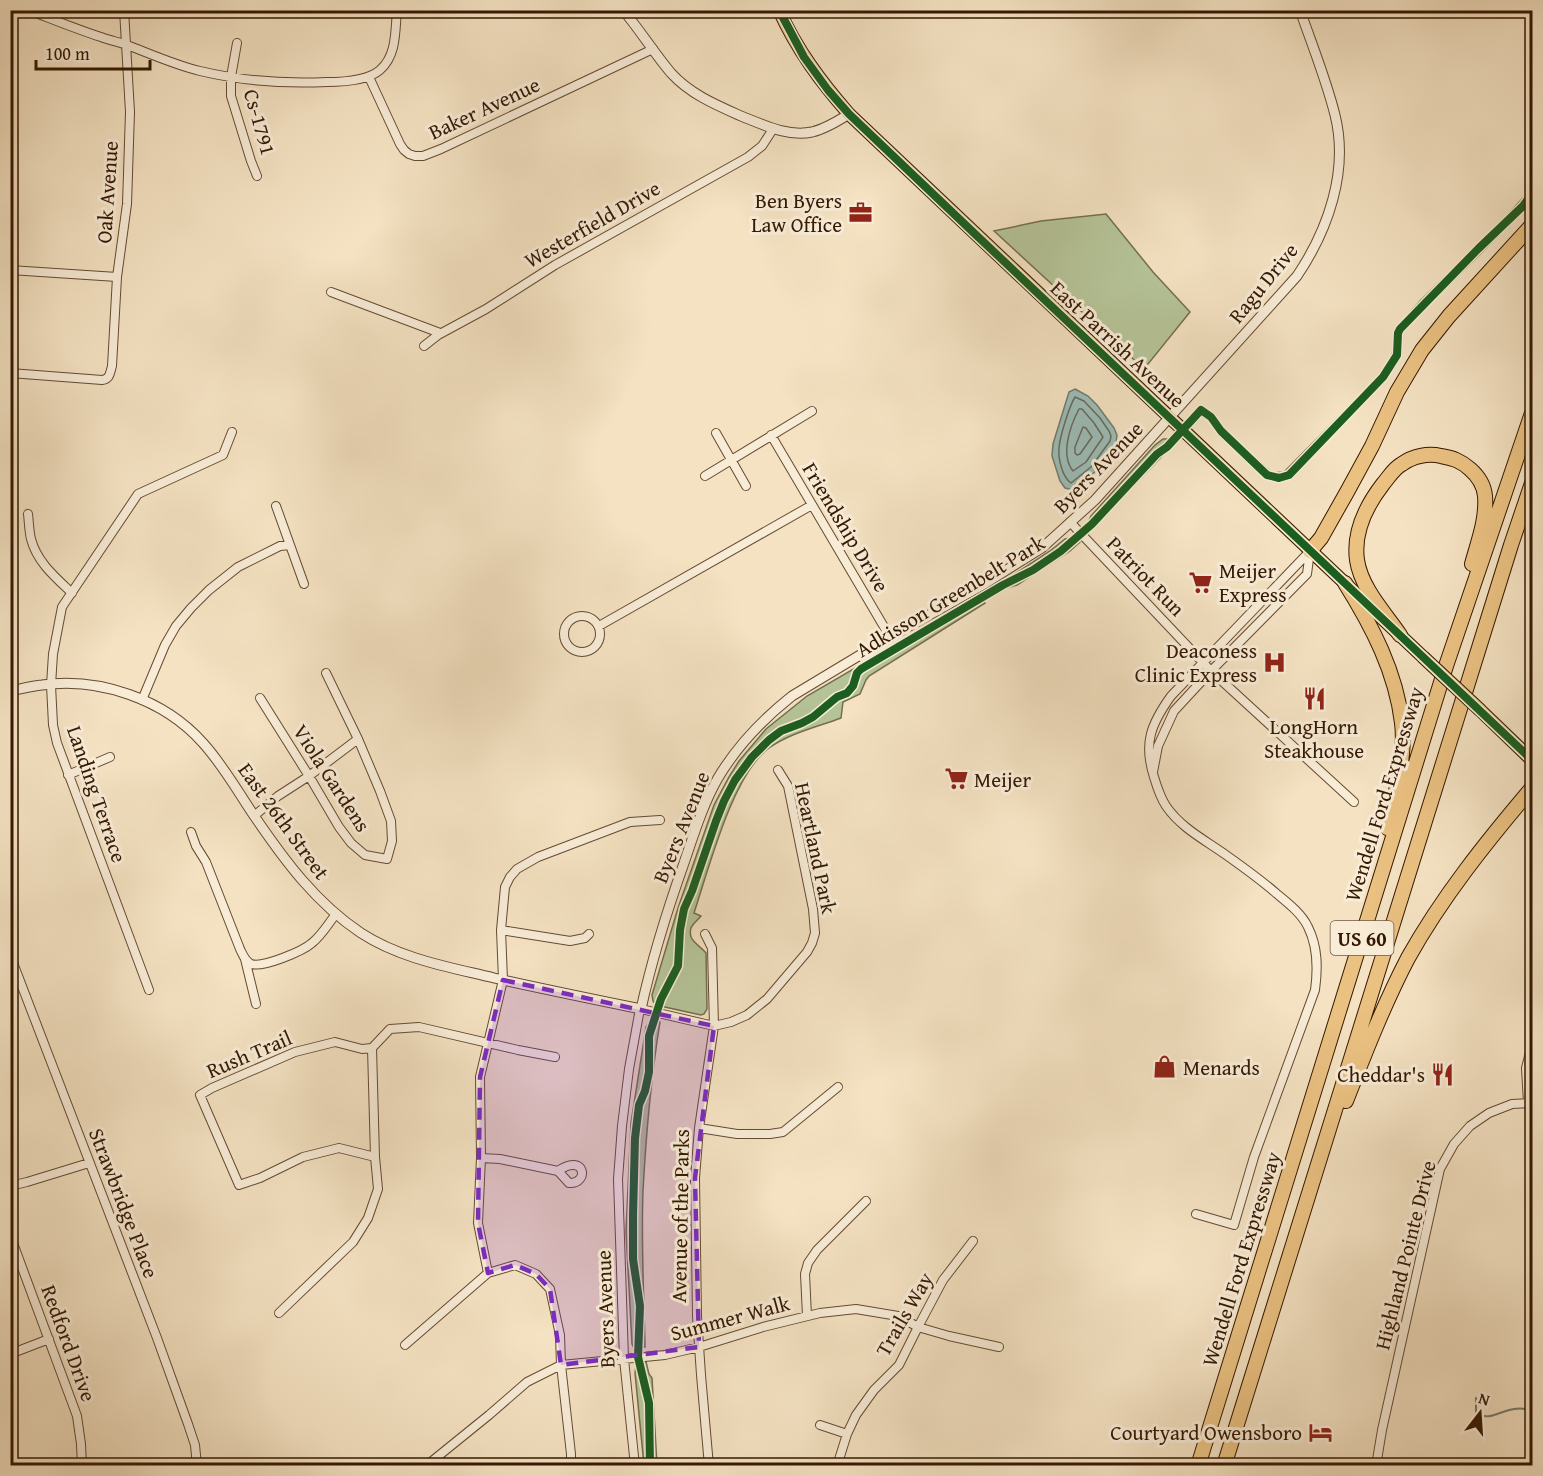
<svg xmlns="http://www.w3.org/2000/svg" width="1543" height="1476" viewBox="0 0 1543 1476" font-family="'Gentium Book Plus',serif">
<rect width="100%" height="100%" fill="#f4e2c2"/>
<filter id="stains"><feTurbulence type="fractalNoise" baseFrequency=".00333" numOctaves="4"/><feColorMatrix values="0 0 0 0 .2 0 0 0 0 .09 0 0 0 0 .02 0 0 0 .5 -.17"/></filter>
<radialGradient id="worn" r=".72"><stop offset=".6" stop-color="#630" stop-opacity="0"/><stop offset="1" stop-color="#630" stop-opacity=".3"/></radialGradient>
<path fill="#b5c498" stroke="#756e4d" stroke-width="1.5" d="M1532,188V202L1405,329L1401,336L1399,358L1394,368L1292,478L1282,481L1268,479L1223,438L1210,421L1202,415L1199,416L1174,442L1175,443L1089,531L1088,528L1077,539L1080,542L1070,551L1017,585L999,590L982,600L985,603L869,676L866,680L860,694L843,702L841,718C817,727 790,733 769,748C733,773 708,871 694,913L701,916C698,920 693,923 691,928C687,941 700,945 706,953L707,1009L704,1014L701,1015L660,1006L657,1020L660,1022C651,1078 646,1134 643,1191C641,1243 644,1295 645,1347L640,1348L642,1363L646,1362L649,1374L652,1378L657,1465H644L635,1373C637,1361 638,1356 632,1344L626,1231L631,1123L646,1027L649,1023L653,1020L656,1005L653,1001L652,995L678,908L714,805L729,777L739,761L766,729L807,696L1001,583L1050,551L1065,539L1071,538L1088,523L1091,516L1155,445L1163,439H1171L1202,407C1212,410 1219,420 1224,430L1272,473L1284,472L1379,376L1392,357L1395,333L1400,324L1420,301L1500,223Z
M1106,214L1153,272L1190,312L1144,369L994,231L1041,221Z"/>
<path fill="#9cbdb8" stroke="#737b6f" stroke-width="1.5" d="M1075,389L1088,396L1097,405L1114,428L1117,435L1116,443L1096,471L1073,490L1065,488L1060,481L1052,456L1053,444L1069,392Z"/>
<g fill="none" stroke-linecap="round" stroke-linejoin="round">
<path stroke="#686a5d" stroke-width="1.5" d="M1075,397L1084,401L1100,418L1109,431L1111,436L1110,441L1091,467L1071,483C1062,477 1058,458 1059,448C1060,436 1069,407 1075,397Z
M1079,409H1082L1094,423L1103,437L1086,462L1073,471C1060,455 1070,426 1079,409Z
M1083,427L1086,428L1092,437L1080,454L1077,455L1075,453V447Z"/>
<path stroke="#737b6f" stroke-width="2" d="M1476,1398V1414C1489,1420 1497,1413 1509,1410C1516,1408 1525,1408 1532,1411"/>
<defs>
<path id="minor" d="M28,10C52,19 76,29 101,37C109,40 118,42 127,45C151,54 175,65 200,71C242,81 285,84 327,82C343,82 367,81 380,70C397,55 395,31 397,10
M237,43L231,77V96L251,161L257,176
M369,77L400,144L404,150L409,154L415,156H423L441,149L653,49
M10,270L117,277
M331,292L440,333
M424,346L438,335L486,309L555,265L748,157L762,146L773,129
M10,373L102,380C110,379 110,373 112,366L117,277L127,204L130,112L124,10
M716,433L746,486
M771,435L890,637
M705,476L812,411
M276,506L304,584
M28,514C29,522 29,531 31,539C37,562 55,577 72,593
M1070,522L1211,671L1354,802
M564 634a18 18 0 1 1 36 0a18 18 0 1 1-36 0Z
M599,626L812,505
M260,698L309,776L339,827L351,843L365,855L387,859L392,841L391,821L380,791L358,739L326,673
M142,700L165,645L176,626L191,608L209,590L238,567L280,546L290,545
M1153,772L1158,746L1174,711L1211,671L1307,574L1310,551
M68,775L110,757
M254,816L278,796L309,776L358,739
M191,832L196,846L206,862L240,949C243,955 245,961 251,964C263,968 303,951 312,943C322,935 328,924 336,914
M501,930L570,941L585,938L589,934
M705,934L712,948L714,1026L699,1128L695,1178L697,1316L701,1375L709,1466
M10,955L157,1338L188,1424L195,1445L197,1466
M245,959L256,1004
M149,990L57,743L53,725L51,685L53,654L62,607L138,494L223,455L232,432
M372,1048L362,1049L335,1042L295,1052L212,1088L200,1095L239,1185L260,1178L303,1157L339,1148L375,1157
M1528,1103L1526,1068L1532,1045
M699,1128L737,1134H770L783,1132L838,1087
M481,1158L500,1159L558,1171L569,1183C590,1184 585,1152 558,1171
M10,1186L27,1182L89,1163
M1196,1214L1234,1225L1254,1157L1315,990C1318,968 1318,947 1308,927C1302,914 1288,903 1277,894C1261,880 1243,867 1226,855C1205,840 1181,828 1166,806C1160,797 1157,787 1154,777C1143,743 1151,724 1171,696L1310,551
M10,1235L77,1416L81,1444L82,1466
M488,1273L478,1223L481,1158L480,1077L503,980L501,930L505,887L510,877L517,869L538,857L630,822L660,820
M279,1313L353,1242L368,1218L378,1189L375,1157L372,1048L390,1029L419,1027L518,1050L555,1057
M807,1316L805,1274L808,1263L817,1250L866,1201
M405,1345L488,1273L515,1265L536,1274L550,1289L560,1335L561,1365L571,1454V1466
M10,1354L49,1339
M820,1425L847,1434
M426,1466L489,1415L527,1382L561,1365L665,1355L699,1347L763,1327L820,1313L856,1309L898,1316L918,1327L949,1336L999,1347
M635,1466L624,1359L618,1179L622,1126L629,1069L639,1014L641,1009L714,1026L731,1022L747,1015L767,999L807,952L812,943L815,933L813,909L788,786L778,770
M837,1466L847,1434L856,1415L874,1390L899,1365L918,1327L943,1280L973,1241
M1376,1466L1382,1430L1440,1169L1454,1144L1470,1126L1489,1113L1512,1104L1532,1103"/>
<path id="tertiary" d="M623,10C640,30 654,53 671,73C690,94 716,105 741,116C764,125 787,137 812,132C825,129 838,121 849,114
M10,691C21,689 31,686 42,685C99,677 164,699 203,743C223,765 238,792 255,817C285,861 316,903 361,933C401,959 449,967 494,978C543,989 592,999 641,1009C652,959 667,911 684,863C694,834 703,804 718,778C737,746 763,719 792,696L890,637L986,583L1043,547L1095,500L1297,276C1328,230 1349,171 1335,115C1326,79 1312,45 1300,10"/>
<path id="primary" d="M779,10C797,50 821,82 849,114L1423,657
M1480,710L1532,760"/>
<path id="motorway" d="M1310,551L1321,538L1347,492L1372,446L1397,392L1422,350L1449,316L1532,225
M1345,583C1372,626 1396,672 1402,723C1406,753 1395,799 1387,828
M1400,635C1385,613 1361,588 1357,560C1353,531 1366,506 1383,484C1389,477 1394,468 1402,464C1413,456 1428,453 1441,456C1453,458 1461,461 1470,469C1478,476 1484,485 1485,496C1487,519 1478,542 1472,564
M1346,1101C1365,1053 1384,1004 1408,958C1442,897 1487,841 1532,788
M1198,1466L1446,666L1532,413
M1224,1466L1511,545L1532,483"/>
</defs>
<use href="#minor" stroke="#654a32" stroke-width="10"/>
<use href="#tertiary" stroke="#654a32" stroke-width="11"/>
<use href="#primary" stroke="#351802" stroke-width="14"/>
<use href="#motorway" stroke="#351802" stroke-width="16"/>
<use href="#minor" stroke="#f8ecd7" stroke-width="8"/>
<use href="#tertiary" stroke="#f8ecd7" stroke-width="9"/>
<use href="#primary" stroke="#eac181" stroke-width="12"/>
<use href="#motorway" stroke="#eac181" stroke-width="14"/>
<defs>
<path id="primary-bridge" d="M1423,657L1480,710"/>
</defs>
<use href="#primary-bridge" stroke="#351802" stroke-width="14" stroke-linecap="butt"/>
<use href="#primary-bridge" stroke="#eac181" stroke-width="12"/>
<defs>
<path id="cycleway" d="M779,10L804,57L828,90L849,114L974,233L1532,760
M650,1466L649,1403L638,1357L640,1306L633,1259V1215L635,1138L639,1105L645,1091L649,1072V1036L661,999L678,966L680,930L684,909L692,891L716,821L724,801L735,780L752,757L769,740L781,731L802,723L813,717L837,697L847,693L853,686L857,673L861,669L1003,585L1033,570L1061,551L1092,524L1157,454L1167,447L1201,410L1211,417L1221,431L1267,475L1279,478L1289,475L1383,377L1397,355L1398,333L1400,329L1478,249L1523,206L1532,194"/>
</defs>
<use href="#cycleway" stroke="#f8ecd7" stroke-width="11"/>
<use href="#cycleway" stroke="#1b5e20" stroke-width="8"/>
</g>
<path fill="#7b2cbf" fill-opacity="0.2" stroke="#7b2cbf" stroke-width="4.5" stroke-dasharray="12 8" stroke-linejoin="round" d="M503,980L714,1026L695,1178L699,1347L561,1365L550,1289L536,1274L515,1265L488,1273L478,1223L480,1077Z"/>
<defs>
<symbol id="office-bare" viewBox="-9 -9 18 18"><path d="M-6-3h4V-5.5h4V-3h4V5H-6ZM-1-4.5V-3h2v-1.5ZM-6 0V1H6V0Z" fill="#8f2418" stroke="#f8ecd7" stroke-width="2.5" paint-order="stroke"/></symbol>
<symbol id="supermarket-bare" viewBox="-9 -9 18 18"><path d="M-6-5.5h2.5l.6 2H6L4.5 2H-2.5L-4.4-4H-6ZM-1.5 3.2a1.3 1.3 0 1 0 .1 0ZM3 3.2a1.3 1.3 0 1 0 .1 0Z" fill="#8f2418" stroke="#f8ecd7" stroke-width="2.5" paint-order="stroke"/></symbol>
<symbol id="hospital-bare" viewBox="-9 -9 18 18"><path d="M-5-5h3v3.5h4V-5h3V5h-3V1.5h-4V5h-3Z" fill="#8f2418" stroke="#f8ecd7" stroke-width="2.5" paint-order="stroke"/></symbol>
<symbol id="restaurant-bare" viewBox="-9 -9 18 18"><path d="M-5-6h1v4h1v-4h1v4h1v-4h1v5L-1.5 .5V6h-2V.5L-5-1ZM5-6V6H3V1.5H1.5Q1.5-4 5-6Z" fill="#8f2418" stroke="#f8ecd7" stroke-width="2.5" paint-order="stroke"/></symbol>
<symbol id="shop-bare" viewBox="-9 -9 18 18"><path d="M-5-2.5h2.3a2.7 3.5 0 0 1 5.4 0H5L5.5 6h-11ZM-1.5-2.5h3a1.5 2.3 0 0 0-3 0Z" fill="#8f2418" stroke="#f8ecd7" stroke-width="2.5" paint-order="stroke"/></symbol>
<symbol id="hotel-bare" viewBox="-9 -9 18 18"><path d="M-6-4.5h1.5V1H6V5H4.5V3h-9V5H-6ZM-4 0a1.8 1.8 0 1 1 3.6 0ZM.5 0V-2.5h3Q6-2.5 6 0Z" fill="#8f2418" stroke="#f8ecd7" stroke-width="2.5" paint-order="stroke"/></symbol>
</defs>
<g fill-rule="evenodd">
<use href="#office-bare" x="844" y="196" width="33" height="33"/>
<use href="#supermarket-bare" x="1184" y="566" width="33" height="33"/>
<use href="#hospital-bare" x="1258" y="646" width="33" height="33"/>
<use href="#restaurant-bare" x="1298" y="682" width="33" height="33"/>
<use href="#supermarket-bare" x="940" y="762" width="33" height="33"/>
<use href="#shop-bare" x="1148" y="1050" width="33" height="33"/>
<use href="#restaurant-bare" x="1426" y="1058" width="33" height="33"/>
<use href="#hotel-bare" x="1304" y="1416" width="33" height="33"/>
</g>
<g text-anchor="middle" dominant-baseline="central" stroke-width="6" stroke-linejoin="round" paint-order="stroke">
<rect fill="#f8ecd7" stroke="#705842" stroke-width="1.5" x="1330.5" y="921" width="63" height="34" rx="4.5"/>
<g font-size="20" font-weight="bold" fill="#351802">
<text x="1362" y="938">US 60</text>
</g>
<g font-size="21" fill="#351802" stroke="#f8ecd7">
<text transform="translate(484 108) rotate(-25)">Baker Avenue</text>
<text transform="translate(260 122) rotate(74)">Cs-1791</text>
<text transform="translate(107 192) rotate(-86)">Oak Avenue</text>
<text transform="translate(592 224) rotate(-30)">Westerfield Drive</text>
<text transform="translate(1263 283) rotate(-51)">Ragu Drive</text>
<text transform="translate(1118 344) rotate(43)">East Parrish Avenue</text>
<text transform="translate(1098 467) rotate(-46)">Byers Avenue</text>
<text transform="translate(846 527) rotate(59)">Friendship Drive</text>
<text transform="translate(1146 576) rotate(46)">Patriot Run</text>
<text transform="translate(950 596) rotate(-31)">Adkisson Greenbelt Park</text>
<text transform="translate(332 778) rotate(57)">Viola Gardens</text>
<text transform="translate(97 794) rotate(71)">Landing Terrace</text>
<text transform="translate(1384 794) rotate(-73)">Wendell Ford Expressway</text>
<text transform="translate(284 821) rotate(54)">East 26th Street</text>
<text transform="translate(681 827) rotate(-68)">Byers Avenue</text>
<text transform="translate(816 848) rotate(78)">Heartland Park</text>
<text transform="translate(249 1054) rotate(-23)">Rush Trail</text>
<text transform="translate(124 1203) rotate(69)">Strawbridge Place</text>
<text transform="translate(680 1216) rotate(-89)">Avenue of the Parks</text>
<text transform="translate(1405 1255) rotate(-76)">Highland Pointe Drive</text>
<text transform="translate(1241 1259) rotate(-73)">Wendell Ford Expressway</text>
<text transform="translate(605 1309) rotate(-92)">Byers Avenue</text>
<text transform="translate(904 1314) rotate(-60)">Trails Way</text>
<text transform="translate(730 1318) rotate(-15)">Summer Walk</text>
<text transform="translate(69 1343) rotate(70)">Redford Drive</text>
</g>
<g font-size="21" fill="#351802" stroke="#f8ecd7" text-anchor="end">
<text x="842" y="200">Ben Byers<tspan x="842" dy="24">Law Office</tspan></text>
<text x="1219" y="570" text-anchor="start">Meijer<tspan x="1219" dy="24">Express</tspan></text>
<text x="1257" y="650">Deaconess<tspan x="1257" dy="24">Clinic Express</tspan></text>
<text x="1314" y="726" text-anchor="middle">LongHorn<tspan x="1314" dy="24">Steakhouse</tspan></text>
<text x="974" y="779" text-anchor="start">Meijer</text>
<text x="1183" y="1067" text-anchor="start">Menards</text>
<text x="1425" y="1074">Cheddar's</text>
<text x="1302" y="1432">Courtyard Owensboro</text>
</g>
</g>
<rect width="1543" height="1476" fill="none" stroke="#f4e2c2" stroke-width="36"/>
<rect x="12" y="12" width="1519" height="1452" fill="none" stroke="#351802" stroke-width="3"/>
<rect x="18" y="18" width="1507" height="1440" fill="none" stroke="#351802" stroke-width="1.5"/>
<g transform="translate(1480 1413) rotate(17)" stroke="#f8ecd7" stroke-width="4.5" paint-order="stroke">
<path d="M0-4.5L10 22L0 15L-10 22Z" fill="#351802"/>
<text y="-9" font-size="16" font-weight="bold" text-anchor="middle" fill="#351802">N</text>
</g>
<path d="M36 60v9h114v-9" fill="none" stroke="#351802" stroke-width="3"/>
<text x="45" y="60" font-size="18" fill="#351802" stroke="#f8ecd7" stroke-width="4.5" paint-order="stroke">100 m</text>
<rect width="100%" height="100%" filter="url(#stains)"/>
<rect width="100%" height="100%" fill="url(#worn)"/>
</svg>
